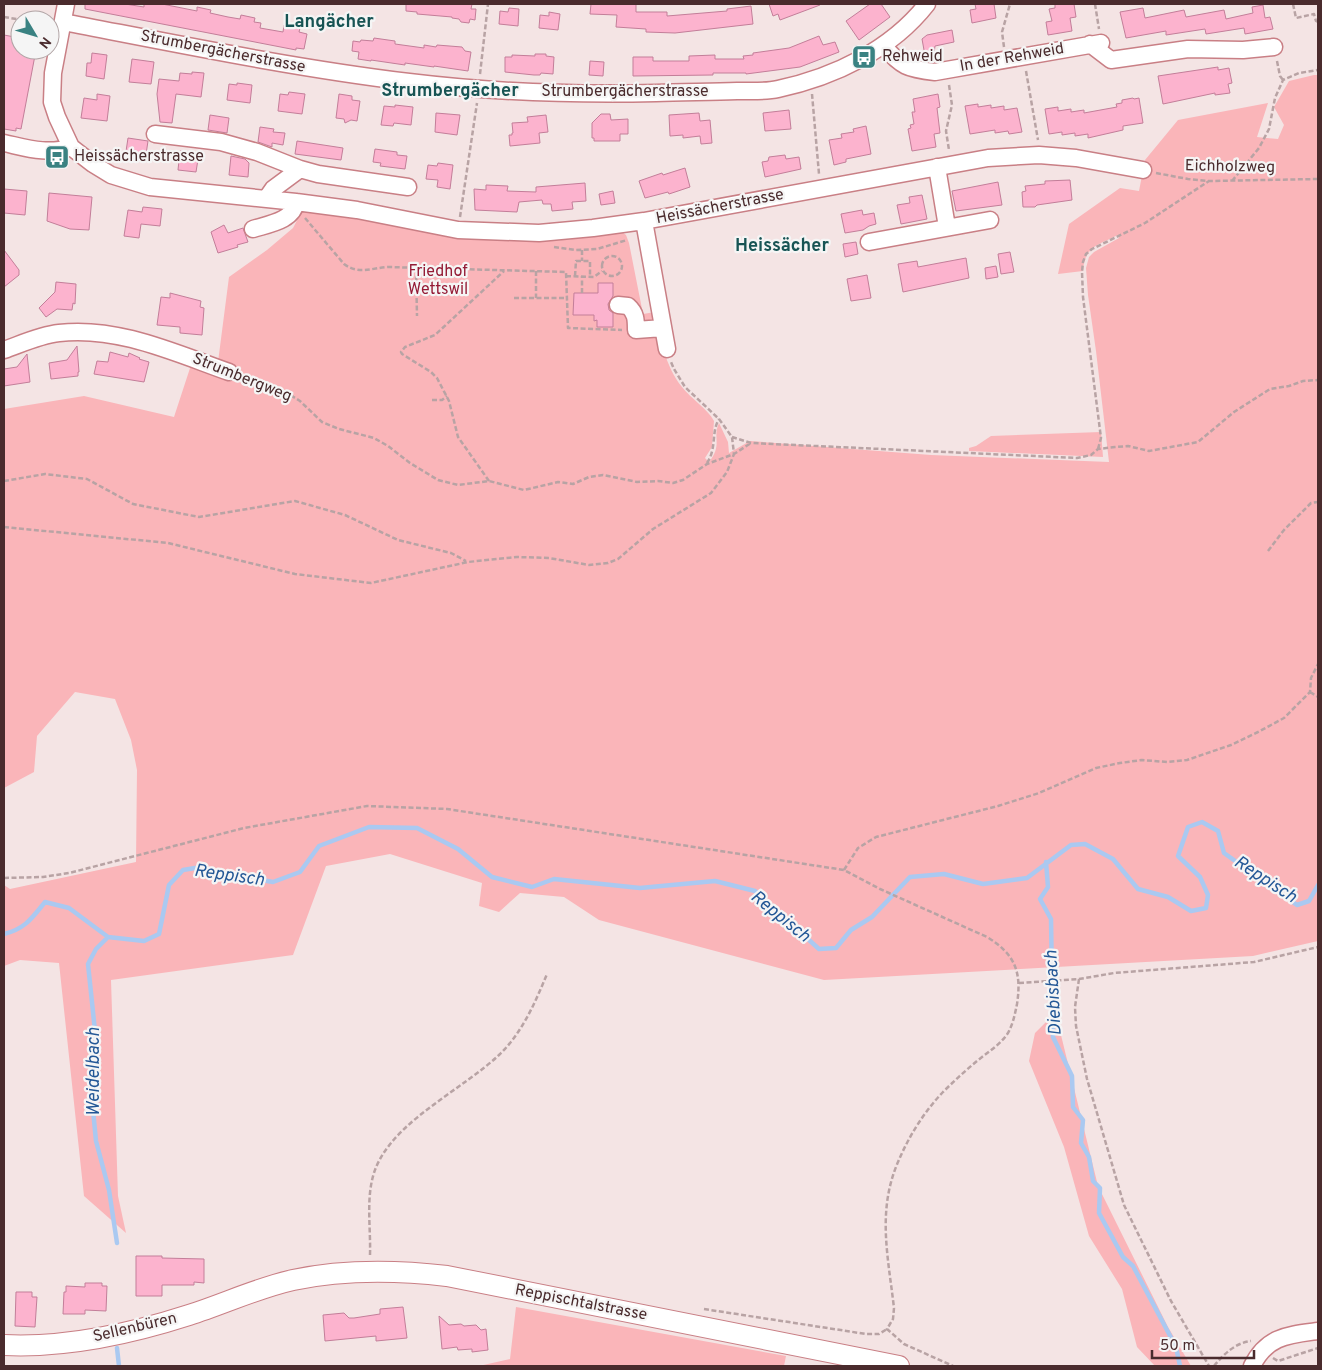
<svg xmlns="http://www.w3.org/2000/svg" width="1322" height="1370" viewBox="0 0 1322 1370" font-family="Overpass,sans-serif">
<rect width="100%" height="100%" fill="#f4e4e4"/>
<path fill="#fab5b9" d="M1314,75H1318V941L1253,956L824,980L599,920L564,897L520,893L499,912L479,906L482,883L390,854L326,866L293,955L111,980L118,1196L126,1233L84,1196L59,963L20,960L4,966V885L10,889L136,862L137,770L131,740L115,699L75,692L37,736L34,772L4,788V409L84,396L174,417L192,362H218L229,277L267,250L293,228L303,209C378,222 455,240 532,241C562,242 593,236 622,232L626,235L629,243L643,314L655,312C660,337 665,366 682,387C691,399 707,408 714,421L712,447L705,458L709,462C723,444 712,438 719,423L728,442L729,453L750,441L931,455L1109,462L1096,351L1088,295L1086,268L1089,257L1094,252L1119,238L1118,235C1098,245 1084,247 1083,271L1058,274L1069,224L1120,188L1139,191L1145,160L1178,120L1268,103L1257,137L1278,139L1284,125L1274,107L1289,81Z
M1101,432L1103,457L969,451V448L976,446L991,436Z
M1047,1021L1060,1031L1098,1186L1168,1327L1191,1366H1155L1137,1347L1122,1289L1089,1236L1064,1147L1029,1061L1035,1033Z
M516,1307L786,1356L784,1366H479L510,1359Z"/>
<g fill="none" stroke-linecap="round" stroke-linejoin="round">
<path stroke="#aac9f1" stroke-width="4.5" d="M1046,862L1048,887L1040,899L1051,919L1053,1037L1072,1076L1073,1107L1083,1120L1081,1143L1089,1157L1093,1181L1100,1188L1099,1213L1123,1257L1133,1266L1176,1347L1180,1366
M4,934C25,929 32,918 45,902L69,908L108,937L144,941L159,934L169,885L183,870L195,868L273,882L300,872L319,846L369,827L417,828L458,849L492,877L532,887L554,879L640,888L715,881L755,891L819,949L836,948L851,930L872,917L910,877L944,874L983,884L1027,878L1071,845L1085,844L1113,859L1138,889L1168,897L1191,911L1206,908L1208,895L1200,877L1178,856L1188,827L1202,822L1218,831L1224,853L1297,905L1309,901L1318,885
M108,937L96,949L88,964L95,1031L91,1089L96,1141L109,1190L117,1243
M117,1348L119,1366"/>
</g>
<path fill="#fcb3ce" stroke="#c37e99" d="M85,4H125L144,7V4H162L197,11V7L211,10L210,13L228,17L240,19L241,15L255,18L254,22L261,23L260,28L283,32L284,25L300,28L299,32L307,34L304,49L296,48V50L85,9Z
M406,4H472L471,9H476L475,20L470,19L469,23L461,22L459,19L452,18V17L417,14V12L406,11Z
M591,4H636V12H667V16L727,11V9L751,6L753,24L675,33L646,32V29L616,27L617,15L590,14Z
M769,4H819L820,5L780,20L778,14L773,16Z
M870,4H881L890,17L859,40L846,21Z
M975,4H994L996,18L972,23L970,10L976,9Z
M1055,4H1074L1076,17L1070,18L1072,31L1048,35L1046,22L1052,21L1049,9L1055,8Z
M1263,5L1265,18L1270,17L1273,29L1245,34L1244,28L1206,34L1205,29L1166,35V31L1126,38L1120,12L1143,8L1145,18L1184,10L1186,17L1224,10L1226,19L1253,13L1252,7Z
M509,8L519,9L518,26L499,24L500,11L508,12Z
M549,12L560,14L558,30L539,28L540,15L549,16Z
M952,30L954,42L935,46L933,62L926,61L922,39L927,35Z
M4,35L20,38V50H36L21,129L16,128V131L4,129Z
M819,36L823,45L835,42L839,52L800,67L746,74V73H713V75L633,76V57H653V61H689V56L715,55V59H744L743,56L753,55V53L789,48Z
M374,38L395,41V44L424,48V45L436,47L437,45L462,47L465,51L471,52L468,71L434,66V67L405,63V65L371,60V61L358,59L359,52L352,51L353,41L360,42L361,40L373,41Z
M92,53L107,55L104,79L86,76L87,63H91Z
M535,54H546V56L554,57L553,74L541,73L540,75H534L505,72V57H512V55L535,56Z
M132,59L154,62L151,84L129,82Z
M590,61L604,62L603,76L589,75Z
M1218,67V70L1229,68L1232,83L1228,84L1230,93L1215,95V93L1163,104L1158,76Z
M192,72L204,73L201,97L176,94L172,123L160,122L157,94L159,79L179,81L180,73L192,74Z
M237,83L252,85L250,103L227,100L229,84L237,85Z
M289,92L305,94L302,114L278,111L280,94L288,95Z
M97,94L110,96L107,121L81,118L84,98L97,100Z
M339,94L352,96V100L360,101L357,121L351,120L345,123L344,119L336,118Z
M938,94L940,107L937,108L940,133L934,134L936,147L912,151L908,129L911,128L910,125L914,124L912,112H915L913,99Z
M1133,98L1134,99L1139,98L1143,123L1123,126V130L1088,138V134L1075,136V133L1062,135V132L1049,134L1045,109L1058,107V111L1071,109V112L1084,110V113L1117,107L1116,104L1122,103V100Z
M978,104V107L991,105V108L1004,106V110L1017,108L1022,132L1009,134L1008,131L995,133V130L970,134L965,106Z
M395,105L413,107L411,125L394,123L393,126L381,125L384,106L395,107Z
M789,110L791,129L765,131L763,113Z
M436,113L460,115L457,135L435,132Z
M699,113L700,121L710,120L712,143L701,144L700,136L683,138V135L670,136L669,115Z
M601,114H610L611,120L628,119V134H620V141H594V138H592V123Z
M210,115L229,118L227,133L208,130Z
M546,115L548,132L539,133L540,143L510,146L509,135H512V133H513L512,123L528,122L527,117Z
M866,126L871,154L846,159V162L834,165L829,140L842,138L841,134L854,132L853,129Z
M260,127L274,129L273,132L285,133L283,145L272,143V147L258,142Z
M128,138L148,141L145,161L125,158Z
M297,141L343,148L341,160L295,154Z
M375,149L397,152V155L407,156L405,169L380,166L381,163L373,162Z
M180,151L199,153L196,172L178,170Z
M785,155L786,159L799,157L801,169L765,177L762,162L768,161L769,157Z
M231,156L245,159L249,163L248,177L229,175Z
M438,163L453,165L450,189L437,187L438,180L426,179L428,165L437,166Z
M685,168L690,187L669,194L668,192L645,198L639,181L662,173L663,175Z
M1070,180L1072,200L1037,205L1035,207H1023L1022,192L1026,191L1025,186L1045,184V181Z
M998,182L1002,205L956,211L952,191Z
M585,183L586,201L572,202L573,209L552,211L551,204H543L542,200L519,202L517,212L475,210L474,189L486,190V185L508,186L507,191L536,192V187Z
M4,189L27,191L25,215L4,213Z
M613,191L615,203L601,205L599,194Z
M49,193L92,197L89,230L70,229L47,221Z
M922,195L927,219L901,224L897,205L910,203L909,197Z
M143,207L162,209L160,226L141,224L139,238L124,236L128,210L142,212Z
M862,210L863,215L874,213L876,224L869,226L863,230L845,233L841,214Z
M224,225L228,233L243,228L248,242L237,245L238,247L218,253L211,232Z
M856,242L858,254L845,257L843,244Z
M4,250L19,270V275L4,287Z
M1010,252L1014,272L1001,274L998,254Z
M966,258L969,278L903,292L898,264L917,261L918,267Z
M996,266L998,277L986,279L985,268Z
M867,275L871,298L851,301L847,279Z
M56,282L76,284L75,304L73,303L72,310L57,309L46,317L39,308L55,292Z
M598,283H613V296L608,304L609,310L613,313V327H597V320L594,321V315H573L574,293H598Z
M170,293L201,301L200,307L204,308L202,335L180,333V327L157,325L161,297L170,298Z
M77,346L79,372H78V376L51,379L49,363L67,360Z
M110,352L128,357L129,353L140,358L139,359L149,362L144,382L94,374L97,361L108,362Z
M27,354L30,382L4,386V369L17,367Z
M136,1256H162V1258L204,1259V1283L194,1282V1285H162V1296H136Z
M85,1283H102V1286H107L106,1311L85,1310V1314H63L64,1292H66V1286L85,1287Z
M16,1292H32V1297H37L35,1327L15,1326Z
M403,1307L407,1338L376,1341V1336L325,1341L323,1315L344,1313L349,1318H354L380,1314V1309Z
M439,1316L449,1325L461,1324L464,1326L476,1325L481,1330L486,1329L488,1350L472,1352V1349L458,1350L457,1347L442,1349Z"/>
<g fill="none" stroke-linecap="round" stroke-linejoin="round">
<defs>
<path id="minor" d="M66,4L53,73L52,102L57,117L71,147L93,164L111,175L150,187L296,202L357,210L458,230L539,233L593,228L644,221L988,158L1039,155L1076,158L1143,170
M63,22C178,44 293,68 409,82C491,92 574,95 656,93C683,92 710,92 737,91C751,91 765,92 778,89C834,77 891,50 927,4
M1090,44L1111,60L1188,49L1243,50L1274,47
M883,45C901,67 908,69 935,72L1101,43
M155,134L221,142L257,152L300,169L273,189L266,199
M4,143C27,148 48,155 71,147
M937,167L947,227
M300,169L318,174L408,187
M644,221L667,349
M253,229C269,224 293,221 296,202
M869,242L990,220
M618,305L628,306C636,313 636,320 636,330L663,328
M4,350C21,344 40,335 59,333C117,326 175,353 229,372
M1252,1366C1267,1336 1288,1335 1318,1331"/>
<path id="major" d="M4,1345C66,1348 130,1334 189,1315C224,1304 257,1288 293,1280C345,1269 395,1270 447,1276L899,1366"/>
</defs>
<use href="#minor" stroke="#c97f85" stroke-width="19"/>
<use href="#major" stroke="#c97f85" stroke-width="22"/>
<path stroke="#b8a3a4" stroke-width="2.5" stroke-dasharray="5 2.5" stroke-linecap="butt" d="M1095,4L1099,29
M1293,4L1296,18L1314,14L1316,21L1318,22
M4,17L22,20
M1004,47L1002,32L1010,4
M1277,61L1280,76L1283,80
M1026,71L1038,140
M480,74L488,4
M949,85L952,105L946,131L949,150
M812,94L819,174
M1156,173L1188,179L1209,181L1318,179
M1232,181L1259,148L1269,129L1275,98L1283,80L1299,73L1318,70
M460,217L477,103
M305,218L344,264C359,275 371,268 388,267L566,272L568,328L622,330
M554,247L576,250L597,249L627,240
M582,250V261
M602 266a10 10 0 1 1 20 0a10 10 0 1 1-20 0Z
M416,268L417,316
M536,271V298
M566,276L594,277L602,271
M575,276L576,261H590V276
M582,293V276
M514,298H567
M242,376L284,391L300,401L322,422L339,429L374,438L388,446L410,463L438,480L458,485L489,481L524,490L558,482L573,484L589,477L603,475L637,482L658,481L673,483L683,480L707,464L734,454L751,443
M432,400H442L447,396
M732,437L751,443L1077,458L1091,455L1098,449L1115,447L1128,446L1149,451L1198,442L1234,412L1270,389L1289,386L1303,381L1318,380
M1098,449L1101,438L1083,297L1082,272L1083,262L1086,254L1092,249L1145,223L1209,181
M707,463C717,448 711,432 719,419
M4,481L45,474L87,479L133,504L199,517L295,501L345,515L398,540L451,553L466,561
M489,481L458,437L449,401L437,378L431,372L402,354L401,352L405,347L435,335L504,271
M4,527L168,543L295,574L371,583L468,562L517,557L549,558L589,565L608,563L618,559L653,529L711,493L727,472L734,454L732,437L719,419L685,387L674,369L671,362
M1268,551L1284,530L1311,503L1318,502
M1310,692L1318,697
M844,870L858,848L876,837L998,806L1039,793L1096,768L1120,763L1142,760L1167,762L1187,760L1231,745L1258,732L1284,718L1310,692L1311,678L1318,664
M4,878L43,877L69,873L244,828L367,806L447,809L844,870L880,889L987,937C1015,954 1022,972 1017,1004C1015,1014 1013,1024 1008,1033C1000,1045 988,1052 977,1061C965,1071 954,1081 943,1092C924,1112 909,1136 898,1162C877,1211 888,1256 894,1308L893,1319L887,1329L904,1344L953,1366
M1079,979L1075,1007L1076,1026L1087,1079L1124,1205L1171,1301L1209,1366
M1019,983L1079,979L1114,973L1254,962L1318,947
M370,1255C371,1224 364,1189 379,1161C401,1118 464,1088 499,1055C522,1033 535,1003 547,974
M704,1309L866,1334H879L887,1329
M1273,1358L1278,1361L1318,1348
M1214,1366C1224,1354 1235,1343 1251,1341"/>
<use href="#minor" stroke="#fff" stroke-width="16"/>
<use href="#major" stroke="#fff" stroke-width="20"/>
</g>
<defs>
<symbol id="bus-square" viewBox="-11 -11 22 22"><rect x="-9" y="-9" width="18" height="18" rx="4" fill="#3a8282" stroke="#f5f5f5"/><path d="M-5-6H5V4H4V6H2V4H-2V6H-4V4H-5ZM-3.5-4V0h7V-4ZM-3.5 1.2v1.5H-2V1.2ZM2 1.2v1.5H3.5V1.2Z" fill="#fff"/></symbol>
</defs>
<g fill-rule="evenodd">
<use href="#bus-square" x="850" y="43" width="28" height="28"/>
<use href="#bus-square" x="43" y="143" width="28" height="28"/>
</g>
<g text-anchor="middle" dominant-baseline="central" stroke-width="4.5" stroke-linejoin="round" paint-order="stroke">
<g font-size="16" fill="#4a2b2d" stroke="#f5f5f5">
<text transform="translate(223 52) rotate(11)">Strumbergächerstrasse</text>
<text transform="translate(1012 58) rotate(-10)">In der Rehweid</text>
<text x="625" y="92">Strumbergächerstrasse</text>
<text transform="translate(1230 167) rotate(1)">Eichholzweg</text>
<text transform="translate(720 207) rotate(-11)">Heissächerstrasse</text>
<text transform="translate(242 378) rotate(22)">Strumbergweg</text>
<text transform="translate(581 1303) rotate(11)">Reppischtalstrasse</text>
<text transform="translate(135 1328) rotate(-13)">Sellenbüren</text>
</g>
<g font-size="16" fill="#4a2b2d" stroke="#f5f5f5" text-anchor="start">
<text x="882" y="57">Rehweid</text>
<text x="74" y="157">Heissächerstrasse</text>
</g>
<g font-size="16" fill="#941a35" stroke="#f5f5f5">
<text x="438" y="272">Friedhof<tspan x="438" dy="18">Wettswil</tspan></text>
</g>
<g font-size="18" font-weight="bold" fill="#175454" stroke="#f5f5f5">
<text x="329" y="22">Langächer</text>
<text x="450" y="91">Strumbergächer</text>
<text x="782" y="246">Heissächer</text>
</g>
<g font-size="18" font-style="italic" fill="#235796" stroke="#f5f5f5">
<text transform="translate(229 876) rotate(8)">Reppisch</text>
<text transform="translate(1265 880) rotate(33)">Reppisch</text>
<text transform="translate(780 917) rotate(39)">Reppisch</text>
<text transform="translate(1054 993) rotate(-93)">Diebisbach</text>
<text transform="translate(94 1072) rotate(-90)">Weidelbach</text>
</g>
</g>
<rect width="1322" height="1370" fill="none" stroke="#4a2b2d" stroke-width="10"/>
<g transform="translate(35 35) rotate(128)"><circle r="24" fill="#f5f5f5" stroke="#b1a4a5"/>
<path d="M0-4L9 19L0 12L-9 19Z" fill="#3a8282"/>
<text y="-8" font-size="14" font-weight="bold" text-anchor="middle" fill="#4a2b2d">N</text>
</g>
<path d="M1152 1350v8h102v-8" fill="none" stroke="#4a2b2d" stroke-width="2.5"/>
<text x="1160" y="1350" font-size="15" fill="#4a2b2d" stroke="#f5f5f5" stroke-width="4" paint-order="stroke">50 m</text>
</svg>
